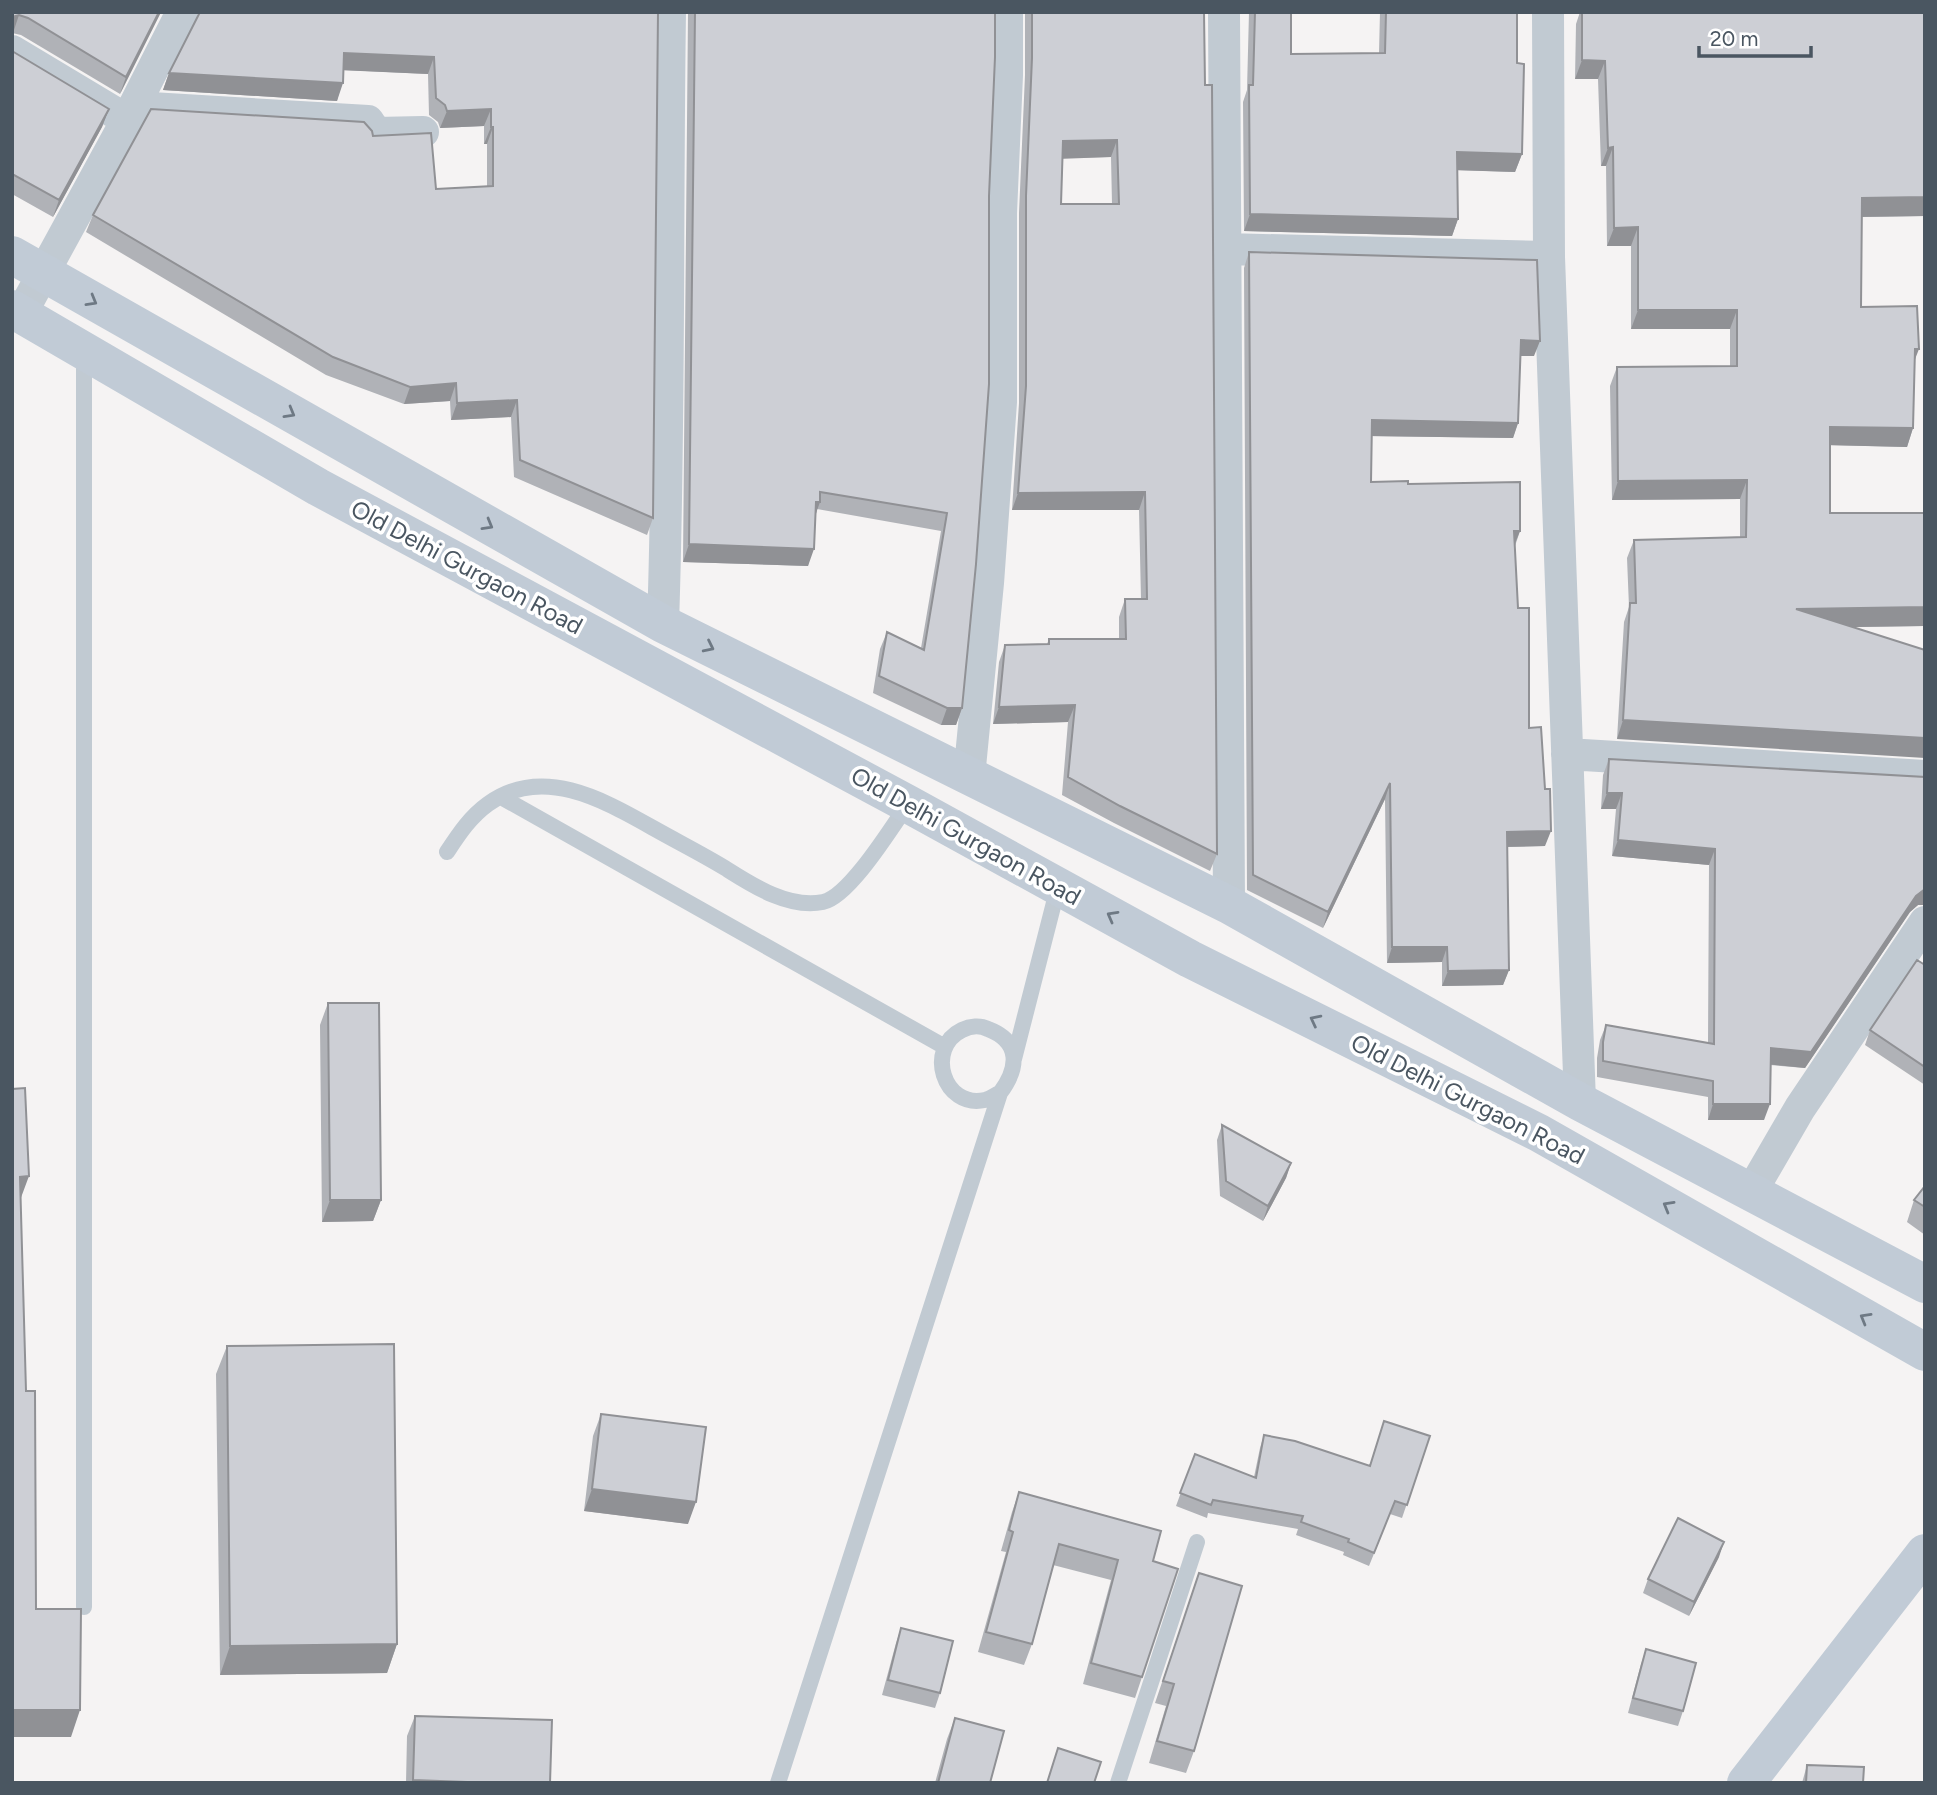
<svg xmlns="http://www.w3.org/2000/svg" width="1937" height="1795" viewBox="0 0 1937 1795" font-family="Figtree,sans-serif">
<rect width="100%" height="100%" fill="#f5f3f3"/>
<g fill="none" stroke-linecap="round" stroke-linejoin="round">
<path stroke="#c1cad2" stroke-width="16" d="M84,354V1607
M501,797L945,1047
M447,852C459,834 470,817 488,804C543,764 605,801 655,829C678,842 702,854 725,868C752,885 788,909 823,902C849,897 892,827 908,804
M1014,1059L1058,887
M778,1783L1000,1093C1018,1069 1022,1042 988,1029C980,1025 970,1026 962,1030C925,1048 943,1109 985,1100C990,1099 995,1095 1000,1093
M1118,1783L1197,1542"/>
<path stroke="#c1cad2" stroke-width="32" d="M1224,12L1229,905
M1548,12L1549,257L1580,1102
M12,51L127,120
M134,107L368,121L376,133L423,132
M1225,249L1549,257
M21,314L127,120L182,12
M663,624C670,420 667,216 670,12
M1567,754L1925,776
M969,777L988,583L1001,402V213L1007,75V12
M1750,1194L1800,1108L1925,922"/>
<path stroke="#c1cbd6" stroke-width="38" d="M12,255L663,624L1229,905L1580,1102L1925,1284
M12,309L318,487L908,804L1190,959L1539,1133L1925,1352
M1746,1783L1925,1553"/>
</g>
<path fill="#b0b2b7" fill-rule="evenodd" d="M12,12H161L120,94L21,35L12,33Z
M658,12L653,518L647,535L514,477L511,417L451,420L450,401L404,404L326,375L86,232L93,215L373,136L436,189L487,187V144H484V126L440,128L438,122L429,115L428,74L344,70L337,101L163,90L169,73Z
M688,12H995L962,708L956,725H941L873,693L880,649L887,632L921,648L941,531L817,509L816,514L808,566L683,562Z
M1025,12H1204L1217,854L1210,871L1114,823L1062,795L1068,722L993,724L999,662L1005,645L1047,644L1049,639H1119V617L1125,599H1141L1139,510H1012L1019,403V213L1025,75ZM1111,157L1112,204H1061L1063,158Z
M1249,12H1291V54L1379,53L1380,12H1517V63L1522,154L1515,172L1457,170L1458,219L1452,236L1244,231L1243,102L1247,90Z
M1580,12H1925V216L1862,217L1861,307L1914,360L1913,428L1907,447L1830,445V513H1925L1924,626L1852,627L1617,739L1624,622L1629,607L1627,558L1634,540L1740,537V499L1612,500L1610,386L1617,367L1730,366V329H1631V246H1607L1606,166H1601L1598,79H1575L1576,24Z
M12,51L109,109L102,127L53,217L12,194Z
M1249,252L1534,356H1520L1518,423L1513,438L1372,436L1371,482L1408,484L1520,531L1515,546L1518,608L1529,728L1545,846L1507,847L1509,970L1503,985L1442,986V962L1387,963L1385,799L1323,928L1247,890L1244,268Z
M1609,759L1925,777V905H1918L1910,912L1805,1068L1770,1065L1764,1120H1708V1097L1597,1077V1058L1600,1040L1606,1025L1708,1043L1709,865L1612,856L1616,809H1601L1603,775Z
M1925,965V1085L1865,1045L1870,1030Z
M328,1003L381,1200L373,1221L322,1222L320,1025Z
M1222,1125L1291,1163L1286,1178L1263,1221L1220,1196L1217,1140Z
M1925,1186V1235L1907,1222L1914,1200Z
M227,1346L397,1644L387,1673L220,1675L216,1374Z
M601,1414L688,1524L584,1511L593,1436Z
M1264,1435L1369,1466L1430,1436L1402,1518L1390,1514L1369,1566L1343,1555L1344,1552L1296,1535L1298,1529L1208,1513L1207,1518L1176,1506L1195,1454L1254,1477L1260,1448Z
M1019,1492L1153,1561L1142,1677L1135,1698L1083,1684L1111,1580L1053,1565L1032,1644L1024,1665L978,1652L1006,1552L1001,1551L1012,1512Z
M1719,1557L1689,1616L1643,1593L1648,1579Z
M1199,1573L1194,1751L1186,1773L1149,1763L1166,1706L1155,1703Z
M901,1628L940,1693L935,1708L882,1695L896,1643Z
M1646,1649L1683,1711L1678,1726L1628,1713L1641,1664Z
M415,1716L550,1783H406L407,1736Z
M955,1718L990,1783H935L947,1739Z
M1807,1765L1863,1783H1802Z"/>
<path fill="#909195" d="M159,12H161L120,94L126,77Z
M19,15L13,33H12V17Z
M344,53L434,57L428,74L338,70Z
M1582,60L1605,61L1598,79H1575Z
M169,73L343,83L337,101L163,90Z
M109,109L102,127L53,217L59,200Z
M491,109L484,126L440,128L447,111Z
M491,127H493L487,144H484Z
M1117,140L1111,157L1057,159L1063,141Z
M1613,147L1606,166H1601L1608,148Z
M1457,152L1522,154L1515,172L1451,170Z
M1925,197V216L1855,217L1862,198Z
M1250,214L1458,219L1452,236L1244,231Z
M1638,227L1631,246H1607L1614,228Z
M1638,310H1737L1730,329H1631Z
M1521,340L1540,341L1534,356H1515Z
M1915,349H1919L1912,367Z
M456,383L450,401L404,404L410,387Z
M517,400L511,417L451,420L457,403Z
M1372,420L1518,423L1513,438L1366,436Z
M1830,427L1913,428L1907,447L1823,445Z
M1747,480L1740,499L1612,500L1618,481Z
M1145,492L1139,510H1012L1018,493Z
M816,502H820L814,519Z
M1514,531H1520L1514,546Z
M689,544L814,549L808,566L683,562Z
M1925,607L1924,626L1789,628L1796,609Z
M1075,705L1068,722L993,724L999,707Z
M947,708H962L956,725H941Z
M1623,720L1925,738V758L1617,739Z
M1390,783L1385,799L1323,928L1328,912Z
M1607,793H1622L1616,809H1601Z
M1551,831L1545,846L1501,847L1507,832Z
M1618,840L1715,849L1709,865L1612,856Z
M1923,889H1925V905H1918L1910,912L1805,1068L1765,1064L1771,1048L1916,896Z
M1392,947H1447L1442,962L1387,963Z
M1509,970L1503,985L1442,986L1448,971Z
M1713,1104H1770L1764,1120H1708Z
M1291,1163L1286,1178L1263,1221L1268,1206Z
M29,1176L19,1203L20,1177Z
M330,1200H381L373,1221L322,1222Z
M592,1489L696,1502L688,1524L584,1511Z
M1724,1542L1719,1557L1689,1616L1694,1602Z
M397,1644L387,1673L220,1675L230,1646Z
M12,1710H80L71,1737H12Z
M413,1780L494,1782L412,1783Z"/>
<path fill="#cdcfd5" stroke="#909195" stroke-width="2" fill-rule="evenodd" d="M12,12H159L126,77L28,18L19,15L12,17Z
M200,12H658L653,518L520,460L517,400L457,403L456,383L410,387L333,357L93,215L151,109L364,122L372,131L373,136L431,133L436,189L493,186V127H491V109L447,111L445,105L436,98L434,57L344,53L343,83L169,73Z
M695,12H995V57L989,196V384L976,564L962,708H947L879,676L887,632L924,650L947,513L820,492V502H816L814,549L689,544Z
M1032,12H1204L1205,85H1212L1217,854L1120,806L1068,777L1075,705L999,707L1005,645L1049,644V639H1126L1125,599H1147L1145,492L1018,493L1026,386V196L1032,58ZM1117,140L1119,204H1061L1063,141Z
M1255,12H1291V54L1385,53L1386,12H1517V63L1524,64L1522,154L1457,152L1458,219L1250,214L1249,85H1253Z
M1582,12H1925V197L1862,198L1861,307L1917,306L1919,349H1915L1913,428L1830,427V513H1925V607L1796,609L1925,650V738L1623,720L1630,603H1636L1634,540L1746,537L1747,480L1618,481L1617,367L1737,366V310H1638V227L1614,228L1613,147L1608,148L1605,61L1582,60Z
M12,51L109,109L59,200L12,174Z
M1249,252L1537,260L1540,341L1521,340L1518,423L1372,420L1371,482L1408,481V484L1520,482V531H1514L1518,608H1529V728L1541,727L1545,789H1550L1551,831L1507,832L1509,970L1448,971L1447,947H1392L1390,783L1328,912L1253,875Z
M1609,759L1925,777V889L1916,896L1811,1052L1771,1048L1770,1104H1713V1081L1603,1061V1042L1606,1025L1714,1044L1715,849L1618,840L1622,793H1607Z
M1917,960L1925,965V1067L1870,1030Z
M328,1003H379L381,1200H330Z
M25,1088L29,1176L20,1177L26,1391H35L36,1609H81L80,1710H12V1089Z
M1222,1125L1291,1163L1268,1206L1226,1181Z
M1925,1186V1207L1914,1200Z
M394,1344L397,1644L230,1646L227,1346Z
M601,1414L706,1427L696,1502L592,1489Z
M1384,1421L1430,1436L1407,1505L1395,1501L1374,1553L1348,1542L1349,1539L1301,1522L1303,1516L1213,1500L1211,1505L1180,1493L1195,1454L1256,1478L1264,1435L1295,1441L1370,1466Z
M1019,1492L1161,1531L1153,1561L1178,1569L1142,1677L1091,1663L1118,1560L1059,1544L1032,1644L986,1632L1013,1532L1009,1530Z
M1678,1518L1724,1542L1694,1602L1648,1579Z
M1199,1573L1242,1586L1194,1751L1157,1741L1174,1684L1163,1681Z
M901,1628L953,1641L940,1693L888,1680Z
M1646,1649L1696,1663L1683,1711L1633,1698Z
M415,1716L552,1720L550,1783H494L413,1780Z
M955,1718L1004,1731L990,1783H938Z
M1058,1748L1101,1762L1094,1783H1047Z
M1807,1765L1864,1767L1863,1783H1806Z"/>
<defs><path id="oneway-chevron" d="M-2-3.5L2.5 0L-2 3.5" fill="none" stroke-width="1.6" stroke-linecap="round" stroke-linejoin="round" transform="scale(1.75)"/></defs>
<g stroke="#6e7984">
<use href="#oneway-chevron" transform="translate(92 301) rotate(30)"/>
<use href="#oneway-chevron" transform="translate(290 413) rotate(30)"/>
<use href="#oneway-chevron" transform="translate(488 525) rotate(30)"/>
<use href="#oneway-chevron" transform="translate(709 647) rotate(26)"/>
<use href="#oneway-chevron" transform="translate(1112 916) rotate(-151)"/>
<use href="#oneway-chevron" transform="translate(1315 1020) rotate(-153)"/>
<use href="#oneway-chevron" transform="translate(1668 1206) rotate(-150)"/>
<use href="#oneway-chevron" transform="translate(1865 1318) rotate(-150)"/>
</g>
<g text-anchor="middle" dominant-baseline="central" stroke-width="7" stroke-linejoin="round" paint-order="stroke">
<g font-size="24" fill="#4a5661" stroke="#fff">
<text transform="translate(467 567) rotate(28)">Old Delhi Gurgaon Road</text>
<text transform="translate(966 836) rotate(29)">Old Delhi Gurgaon Road</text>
<text transform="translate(1468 1099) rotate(27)">Old Delhi Gurgaon Road</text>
</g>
</g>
<rect width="1937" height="1795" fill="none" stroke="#4a5661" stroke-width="28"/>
<path d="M1699 46v10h112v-10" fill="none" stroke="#4a5661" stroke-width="3.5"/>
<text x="1710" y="46" font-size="21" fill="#4a5661" stroke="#ffffff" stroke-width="5" paint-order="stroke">20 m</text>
</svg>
